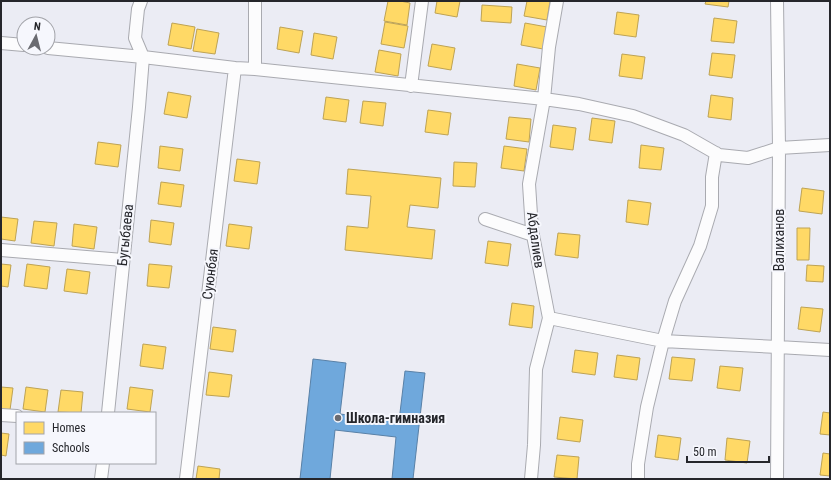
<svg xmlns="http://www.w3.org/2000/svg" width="831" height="480" viewBox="0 0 831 480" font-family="'Roboto Condensed',sans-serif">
<rect width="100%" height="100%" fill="#ebecf4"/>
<path fill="#ffd966" stroke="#bea354" d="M388,1H400L410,3L407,25L384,21Z
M437,1H460L457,17L435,13Z
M527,1H550L547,20L524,16Z
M706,1H729L728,7L705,4Z
M482,5L512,7L511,23L481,21Z
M617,12L639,15L636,37L614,34Z
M714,18L737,21L734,43L711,41Z
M385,22L408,26L404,48L381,44Z
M172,23L195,27L191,49L168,45Z
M525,23L547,27L543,49L521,45Z
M280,27L303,31L299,53L277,49Z
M197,29L219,33L215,54L193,51Z
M314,33L337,37L333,59L311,55Z
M432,44L455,48L451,70L428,66Z
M379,50L401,54L398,76L375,72Z
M712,53L735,55L732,78L709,75Z
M622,54L645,57L642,79L619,76Z
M517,64L540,68L536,90L514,86Z
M168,92L191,96L187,118L164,114Z
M711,95L733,98L731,120L708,117Z
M326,97L349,100L346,122L323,119Z
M363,101L386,103L383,126L360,123Z
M428,110L451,113L448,135L425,132Z
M509,117L531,119L529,142L506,139Z
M592,118L615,121L612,143L589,140Z
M553,125L576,128L573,150L550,147Z
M98,142L121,145L118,167L95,164Z
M641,145L664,148L661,170L639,168Z
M160,146L183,149L180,171L158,168Z
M504,146L527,149L524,171L501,168Z
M237,159L260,162L257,184L234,181Z
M454,162L477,163L475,187L453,186Z
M348,169L441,178L438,208L410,205L407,227L435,230L432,259L345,250L347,226L368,228L371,196L346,194Z
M161,182L184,185L181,207L158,204Z
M802,188L824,191L822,214L799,211Z
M628,200L651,203L648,225L626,222Z
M1,217L18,219L15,241L1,239Z
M151,220L174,223L171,245L149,242Z
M34,221L57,223L54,246L31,243Z
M74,224L97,227L94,249L72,246Z
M229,224L252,227L249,249L226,246Z
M797,228H810L809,260H797Z
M558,233L580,235L578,258L555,255Z
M488,241L511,244L508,266L485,263Z
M1,264L11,265L8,287L1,286Z
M27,264L50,267L47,289L24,286Z
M149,264L172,266L169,288L147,286Z
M807,265L824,266L823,282L806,281Z
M67,269L90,272L87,294L64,291Z
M512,303L534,306L532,328L509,325Z
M801,307L823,309L820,332L798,329Z
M213,327L236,330L233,352L210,349Z
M143,344L166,347L163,369L140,366Z
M575,350L598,353L595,375L572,372Z
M617,355L640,358L637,380L614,377Z
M672,357L695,359L692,381L669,379Z
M720,366L743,368L740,391L717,388Z
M209,372L232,375L229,397L206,395Z
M1,387L13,388L10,410L1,409Z
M26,387L48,390L45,412L23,409Z
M130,387L153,390L150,412L127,409Z
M61,390L83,392L81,413L58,412Z
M823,412L830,413V435L820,434Z
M560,417L583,420L580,442L557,439Z
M1,433L9,434L6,456L1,455Z
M658,435L681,438L678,460L655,457Z
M727,438L750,441L747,463L725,460Z
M823,453L830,454V476L820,475Z
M557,455L579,457L577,479L554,477Z
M198,466L220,469L219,479H196Z"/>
<path fill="#6fa8dc" stroke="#5981a7" d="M313,359L346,363L340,414L399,421L405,371L425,373L413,479H392L396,437L335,430L330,479H300Z"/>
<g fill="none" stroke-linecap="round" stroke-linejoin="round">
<defs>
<path id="street" d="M255,1V69
M777,1L779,148L777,479
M1,43L24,45
M48,48L143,57L235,68L255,69L544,99L579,104L633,116L684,135L719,155L748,158L779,148L830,145
M411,86L422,1
M485,219L533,235
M1,250L123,260
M549,318L663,341L778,347L830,350
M108,413L139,107L143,57L135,38L138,9L141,1
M1,415L17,416
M101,479L103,463
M186,479L235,68
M531,479L534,445L536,369L549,318L532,230L529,184L544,99L549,47L557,1
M638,479V464L647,407L663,341L675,301L700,246L712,206V177L716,153"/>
</defs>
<use href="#street" stroke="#a9aab0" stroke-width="14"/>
<use href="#street" stroke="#fcfcfd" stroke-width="12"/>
</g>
<circle fill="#6a6b71" stroke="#f6f7fd" stroke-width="1.5" cx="338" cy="418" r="4"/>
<g text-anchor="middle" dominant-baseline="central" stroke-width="4" stroke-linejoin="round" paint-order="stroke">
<g font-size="14" fill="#25262b" stroke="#f6f7fd">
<text transform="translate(125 235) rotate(-84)">Бугыбаева</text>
<text transform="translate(536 240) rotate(82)">Абдалиев</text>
<text transform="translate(779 240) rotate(-90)">Валиханов</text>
<text transform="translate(210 274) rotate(-83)">Суюнбая</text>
</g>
<g font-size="14" font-weight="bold" fill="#25262b" stroke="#f6f7fd" text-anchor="start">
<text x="346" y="418">Школа-гимназия</text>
</g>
</g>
<rect width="831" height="480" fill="none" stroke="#25262b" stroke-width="4"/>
<rect x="16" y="412" width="140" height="52" fill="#f6f7fd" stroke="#a2a3a9"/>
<rect x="24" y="422" width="20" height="12" fill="#ffd966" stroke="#a2a3a9"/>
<text x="52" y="432" font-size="12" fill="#25262b">Homes</text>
<rect x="24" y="442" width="20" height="12" fill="#6fa8dc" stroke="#a2a3a9"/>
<text x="52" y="452" font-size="12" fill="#25262b">Schools</text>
<g transform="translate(36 36) rotate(7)"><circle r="19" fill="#f6f7fd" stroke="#a2a3a9"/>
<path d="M0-3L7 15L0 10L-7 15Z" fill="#6a6b71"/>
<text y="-6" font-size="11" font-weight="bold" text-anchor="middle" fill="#25262b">N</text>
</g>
<path d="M687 456v6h82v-6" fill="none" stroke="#25262b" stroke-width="2"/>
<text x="693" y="456" font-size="12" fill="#25262b" stroke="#f6f7fd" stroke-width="3" paint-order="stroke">50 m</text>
</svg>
